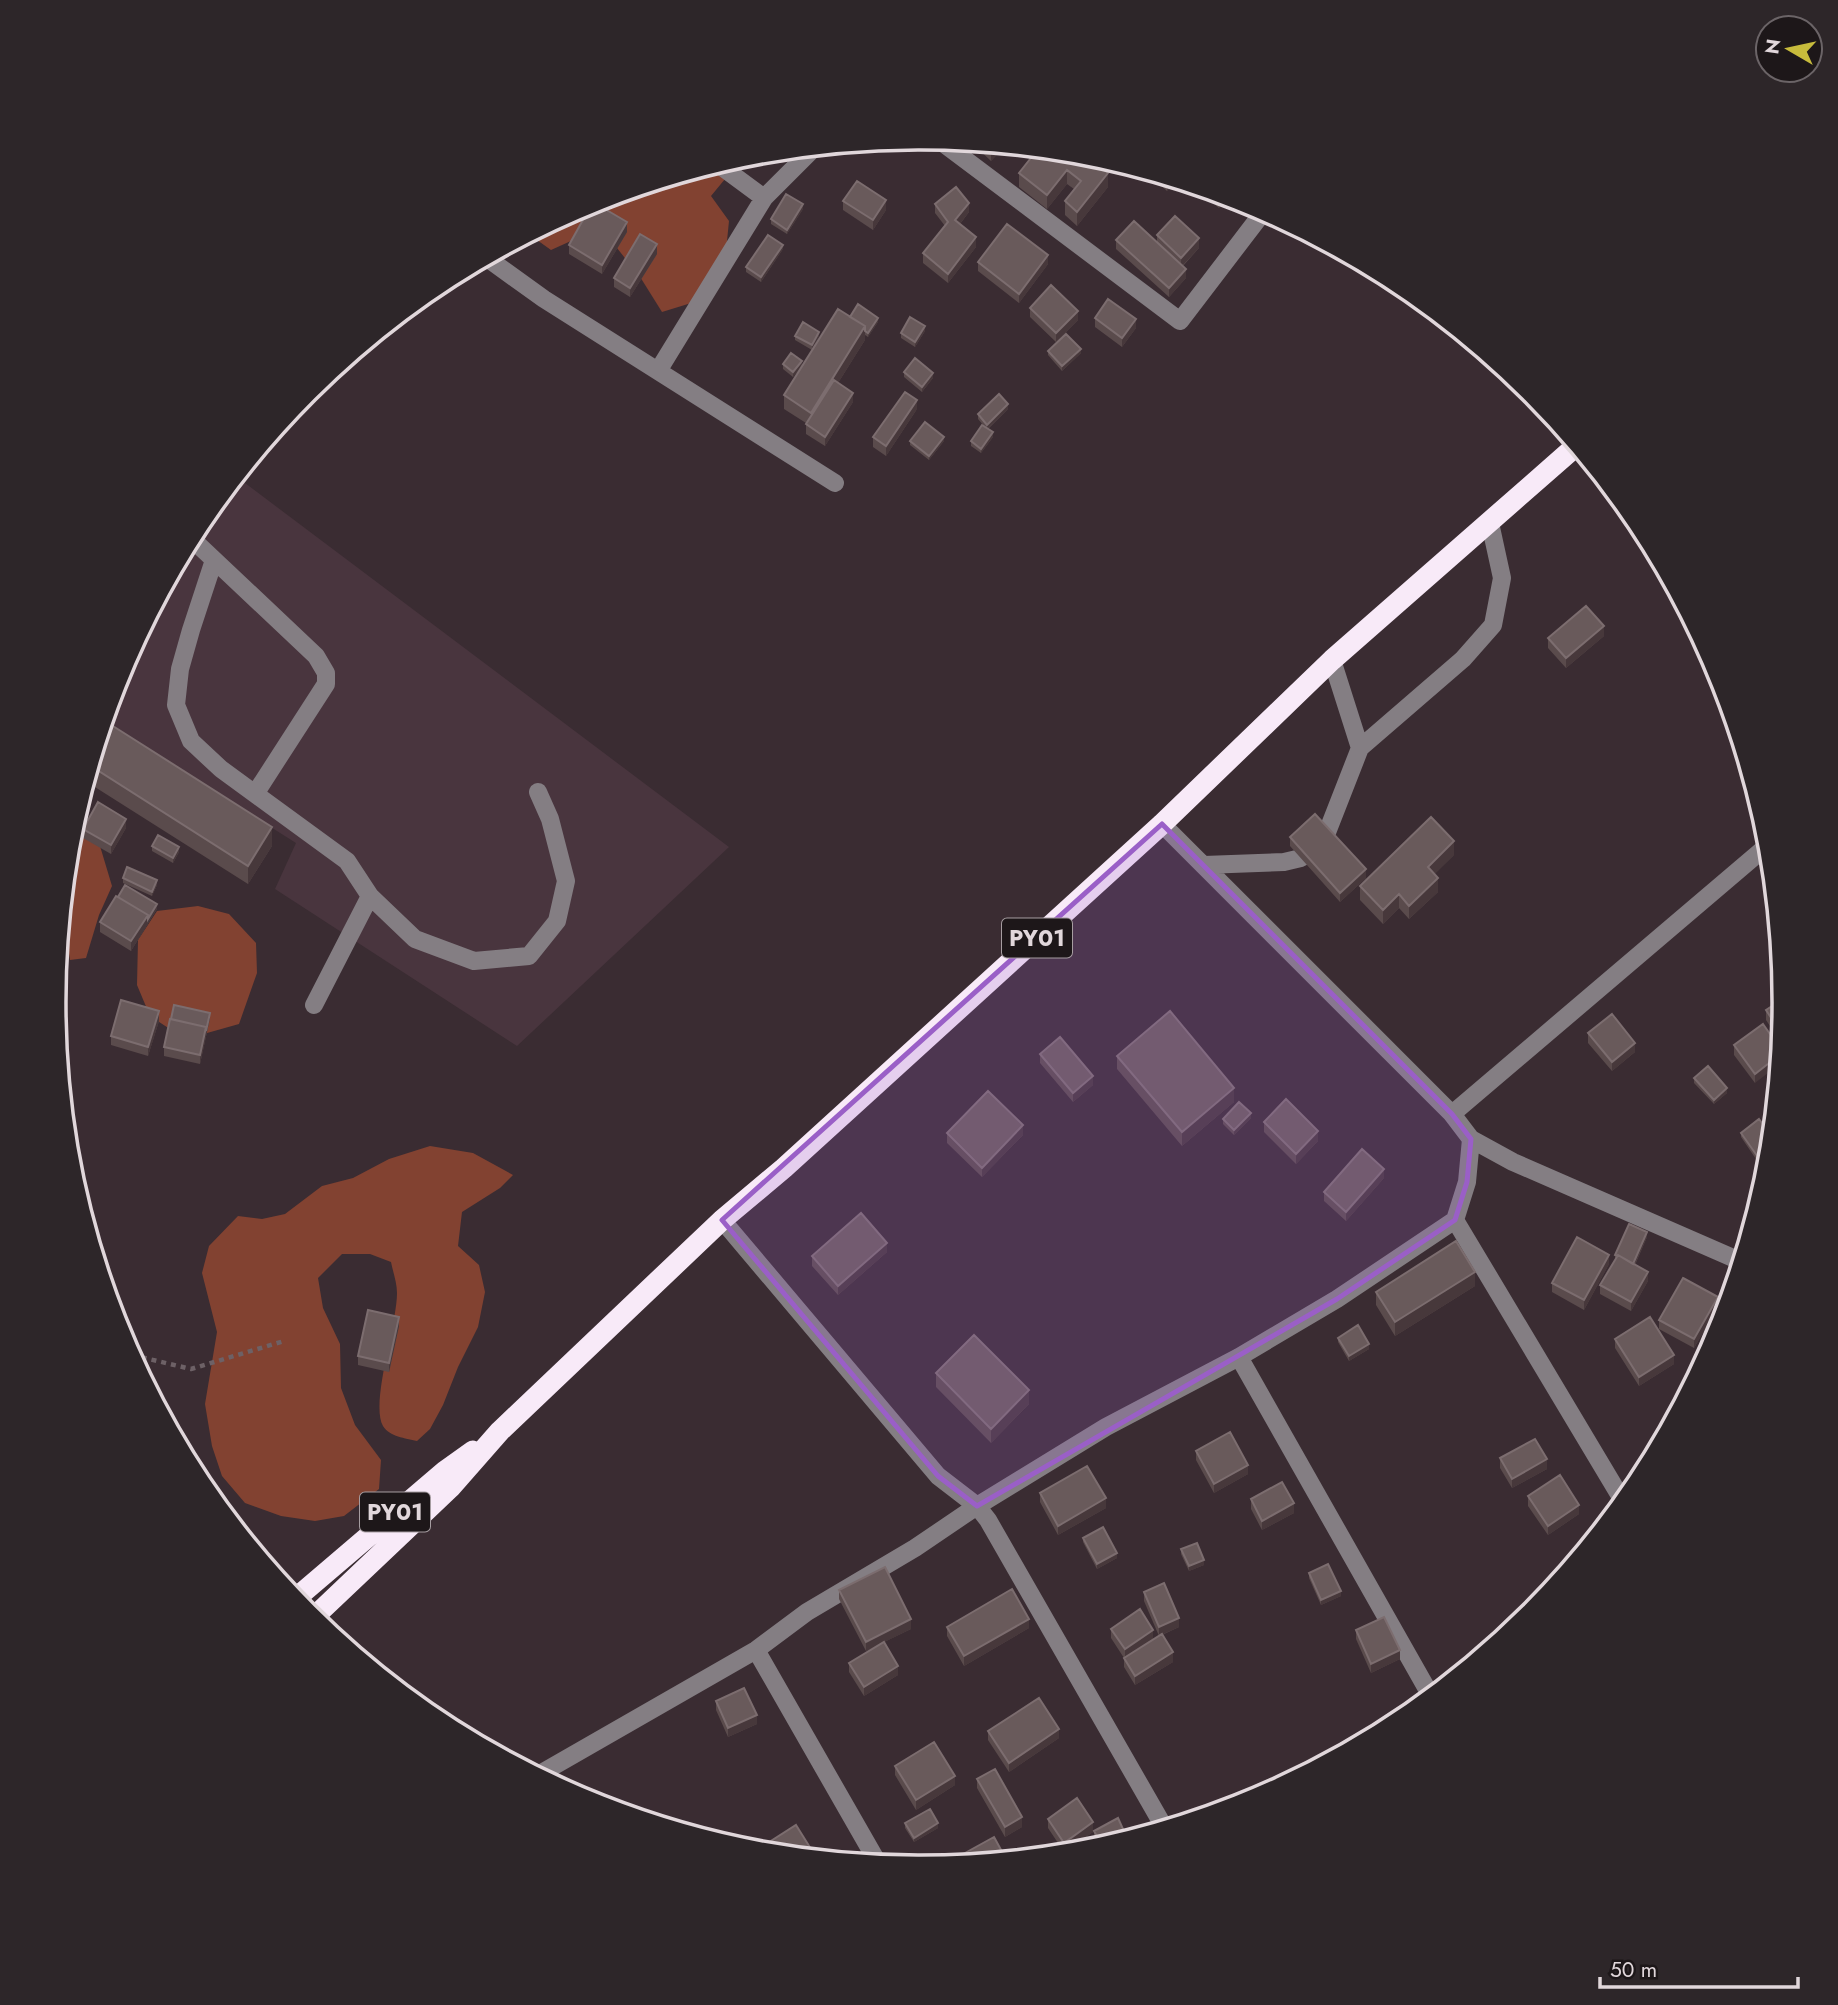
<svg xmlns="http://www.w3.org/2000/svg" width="1838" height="2005" viewBox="0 0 1838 2005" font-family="Jost,sans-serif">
<rect width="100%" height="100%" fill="#3a2c32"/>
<path fill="#49353e" d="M237,477L729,847L517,1046L275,889L296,843L113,727L151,614L200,522Z"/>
<path fill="#824231" d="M741,157L739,162L711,196L729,221L726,251L714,296L662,312L642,280L610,239L582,236L551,250L530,235L588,203Z
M74,822L100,846L112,886L99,915L86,958L70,960L63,914L71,833Z
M198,906L229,914L256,943L257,973L239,1024L200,1035H179L150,1016L137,985L138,940L157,911Z
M430,1146L473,1153L513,1175L500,1188L462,1212L458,1246L479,1265L485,1292L478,1327L458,1367L443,1405L430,1429L417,1441C405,1438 390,1437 383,1426C370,1403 397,1325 397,1293C397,1283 393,1272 391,1262L370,1254H342L318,1278L323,1308L340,1344L341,1388L355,1425L381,1460L379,1489L344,1516L315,1521L281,1516L245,1503L222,1476L212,1446L205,1404L217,1332L202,1273L209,1246L238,1216L262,1219L285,1214L322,1186L353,1178L389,1159Z"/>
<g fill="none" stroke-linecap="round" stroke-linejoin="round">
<path stroke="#6d6166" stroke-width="4.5" stroke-dasharray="5 5" stroke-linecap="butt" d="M132,1355L191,1369L284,1341"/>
<path stroke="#847e83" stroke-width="18" d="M939,140L1180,321L1264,211
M718,164L764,198
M487,258L544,299L835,483
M658,371L764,198L814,148
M191,538L316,656L326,673V684L255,794
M214,560L191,630L180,669L176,705L191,741L221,769L347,861L370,896L415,939L474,961L529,956L557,921L566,881L550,819L538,792
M1332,660L1360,748
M1326,835L1360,748L1463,659L1493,625L1502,578L1490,523
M1204,865L1284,862L1301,858
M314,1005L370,896
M1452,1114L1768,845
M1471,1139L1513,1162L1740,1261
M722,1220L938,1476L977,1506L988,1520L1164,1827
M1455,1220L1623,1501
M1239,1357L1431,1696
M756,1650L878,1863
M538,1775L756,1650L807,1612L915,1548L977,1506L1106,1427L1239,1357L1337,1299L1455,1220L1467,1182L1471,1139L1452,1114L1162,824"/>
<path stroke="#f8eaf8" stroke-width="21" d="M295,1599L445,1471L473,1451
M313,1618L450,1488L500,1431L722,1220L784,1168L1162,824L1332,660L1576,446"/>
</g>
<path fill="#5a4b4c" d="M972,143L1003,146V148L991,161Z
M1087,154V156L1108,187L1077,226L1065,215V201L1074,189L1067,184L1047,209L1019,187V173Z
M1148,173L1176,181L1167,191Z
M1197,188L1228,197L1219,208L1197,189Z
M843,201L886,210L873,230L843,210Z
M935,204L969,212L960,224L976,247L948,283L923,263V253L945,226L935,213Z
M803,209L787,234L771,224V219Z
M627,232L602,274L569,254V245Z
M1157,235L1199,248L1183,266L1186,278L1169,297L1116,249V240L1157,242Z
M783,249L761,282L746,272V267Z
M657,254L630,297L614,287V278Z
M978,262L1048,264L1019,303L978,271Z
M1030,308L1078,320L1056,342L1030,317Z
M850,317L878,322L868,337L865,335V340L838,383L853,402L825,446L806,434V423L784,409V395Z
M1095,318L1136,328L1122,347L1095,327Z
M925,331L915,347L901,338V333Z
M795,336H819L812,350L795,340Z
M1048,351L1081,353L1062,371L1048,355Z
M783,364L802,366L793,377L783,369Z
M904,372L933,378L922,392L904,377Z
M917,409L886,456L873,447V437Z
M1008,409L988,429L993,437L981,453L971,446V441L984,426L978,419V414Z
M910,441H944L929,460L910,445Z
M1604,636L1566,668L1548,648V638Z
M105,721L272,846L248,884L87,782Z
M126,828L111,854L83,838V829Z
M1290,837L1366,878L1340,902L1290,846Z
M152,846L179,852L173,863L152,851Z
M1454,855L1434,874L1438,892L1409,919L1399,908L1383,924L1360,900V886Z
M123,878L157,885L152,896L123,883Z
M157,909L131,951L100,932V922Z
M1784,1003L1780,1041L1766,1020V1010Z
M210,1018L200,1064L164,1056V1047Z
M159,1021L148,1056L111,1045V1036Z
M1763,1024L1755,1083L1734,1055V1045Z
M1588,1033L1635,1052L1612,1071L1588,1043Z
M1040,1054L1093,1085L1073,1102L1040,1063Z
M1117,1056L1234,1102L1182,1146L1117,1069Z
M1694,1078L1727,1093L1714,1104L1694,1083Z
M1251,1118L1234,1135L1223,1124V1119Z
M1264,1122L1318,1141L1296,1164L1264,1132Z
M947,1133L1023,1135L982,1177L947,1143Z
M1741,1133L1771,1135L1768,1159L1760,1165L1741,1137Z
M1384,1178L1346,1221L1324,1201V1192Z
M1647,1237L1635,1265L1648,1281L1631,1311L1600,1294V1285L1615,1260V1255Z
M887,1252L838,1295L812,1266V1256Z
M1609,1264L1584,1310L1552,1292V1283Z
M1475,1286L1395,1336L1376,1305V1292Z
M1718,1307L1694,1348L1659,1329V1320Z
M399,1326L389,1372L358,1365V1356Z
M1338,1338L1369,1349L1349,1361L1338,1342Z
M1615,1339L1674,1364L1639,1386L1615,1348Z
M936,1373L1029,1404L991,1443L936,1387Z
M1196,1451L1248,1474L1214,1493L1196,1460Z
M1500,1458L1547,1469L1512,1488L1500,1468Z
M1040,1493L1106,1508L1058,1535L1040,1502Z
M1528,1496L1579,1514L1548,1535L1528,1506Z
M1251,1499L1294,1513L1262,1530L1251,1509Z
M1083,1538L1117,1558L1097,1569L1083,1542Z
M1181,1549L1204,1565L1189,1571L1181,1554Z
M1309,1573L1341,1596L1321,1605L1309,1578Z
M839,1590L911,1629L884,1642L898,1675L864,1696L849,1672V1663L878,1645L866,1651L839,1599Z
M1144,1592L1179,1627L1162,1635L1173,1662L1135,1685L1124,1667V1658L1111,1638V1629L1153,1639L1159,1636L1144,1601Z
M947,1627L1029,1628L964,1666L947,1636Z
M1356,1630L1400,1659L1371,1673L1356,1639Z
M716,1701L757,1724L728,1737L716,1710Z
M988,1731L1059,1738L1009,1772L988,1740Z
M895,1766L955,1785L916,1810L895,1775Z
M977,1779L1022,1827L1005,1837L977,1788Z
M1048,1819L1093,1832L1064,1852L1048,1828Z
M905,1823L938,1828L914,1842L905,1828Z
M1094,1831L1123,1834L1100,1846L1094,1835Z"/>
<path fill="#47383b" d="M997,145L1003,146V148L991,161V152Z
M1067,170V184L1047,209V195Z
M1108,173V187L1077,226V212Z
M1172,180L1176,181L1167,191V186Z
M1225,196L1228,197L1219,208V203Z
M886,200V210L873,230V220Z
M969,203V212L955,230V220Z
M803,204V209L787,234V230Z
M627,222V232L602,274V265Z
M976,237V247L948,283V274Z
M1199,238V248L1181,267V258Z
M657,244V254L630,297V288Z
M783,245V249L761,282V277Z
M1048,255V264L1019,303V294Z
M1186,269V278L1169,297V288Z
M1078,311V320L1056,342V333Z
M878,318V322L868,337V333Z
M1136,319V328L1122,347V338Z
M865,326V340L811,426V413Z
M925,326V331L915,347V342Z
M819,332V336L812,350V345Z
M1081,349V353L1062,371V366Z
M802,361V366L793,377V372Z
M933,373V378L922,392V387Z
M853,393V402L825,446V437Z
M917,400V409L886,456V446Z
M1008,404V409L987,429V425Z
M993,432V437L981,453V449Z
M944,437V441L929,460V456Z
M1604,626V636L1566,668V658Z
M126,819V828L111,854V845Z
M272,827V846L248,884V866Z
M1454,841V855L1428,881V867Z
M179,847V852L173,863V858Z
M1366,869V878L1340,902V893Z
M1438,878V892L1409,919V906Z
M157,880V885L152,896V892Z
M1399,894V908L1383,924V910Z
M157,904V909L131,951V941L148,915Z
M159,1011V1021L148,1056V1047Z
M210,1013V1018L200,1064V1055Z
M1635,1043V1052L1612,1071V1062Z
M1778,1056L1777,1066L1755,1083V1074Z
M1093,1076V1085L1073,1102V1093Z
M1234,1088V1102L1182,1146V1132Z
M1727,1088V1093L1714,1104V1100Z
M1251,1113V1118L1234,1135V1130Z
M1023,1125V1135L982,1177V1168Z
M1318,1131V1141L1296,1164V1154Z
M1769,1154L1768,1159L1760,1165V1160Z
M1384,1169V1178L1346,1221V1212Z
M1647,1232V1237L1633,1268V1264Z
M887,1243V1252L838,1295V1286Z
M1609,1255V1264L1584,1310V1300Z
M1475,1272V1286L1395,1336V1322Z
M1648,1272V1281L1631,1311V1302Z
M1718,1297V1307L1694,1348V1339Z
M399,1317V1326L389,1372V1363Z
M1369,1344V1349L1349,1361V1356Z
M1674,1355V1364L1639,1386V1377Z
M1029,1390V1404L991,1443V1429Z
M1547,1459V1469L1512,1488V1479Z
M1248,1465V1474L1214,1493V1484Z
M1106,1498V1508L1058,1535V1526Z
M1294,1503V1513L1262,1530V1521Z
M1579,1505V1514L1548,1535V1526Z
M1117,1553V1558L1097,1569V1564Z
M1204,1560V1565L1189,1571V1566Z
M1341,1591V1596L1321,1605V1600Z
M1179,1618V1627L1159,1636V1627Z
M911,1619V1629L866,1651V1642Z
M1029,1619V1628L964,1666V1656Z
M1153,1630V1639L1125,1658V1649Z
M1400,1650V1659L1371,1673V1664Z
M1173,1652V1662L1135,1685V1676Z
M898,1666V1675L864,1696V1687Z
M757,1715V1724L728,1737V1728Z
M1059,1729V1738L1009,1772V1763Z
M955,1776V1785L916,1810V1800Z
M1022,1817V1827L1005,1837V1827Z
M1093,1822V1832L1064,1852V1843Z
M938,1823V1828L914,1842V1838Z
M1123,1829V1834L1100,1846V1842Z"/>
<path fill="#695a5b" stroke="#7c6d6f" stroke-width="2" d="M983,144L997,145L991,152Z
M1038,149L1084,154L1108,173L1077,212L1065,201L1081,181L1067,170L1047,195L1019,173Z
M1155,175L1172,180L1167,186Z
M857,181L886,200L873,220L843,201Z
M956,187L969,203L955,220L976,237L948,274L923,253L948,222L935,204Z
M1203,189L1225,196L1219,203Z
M786,194L803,204L787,230L771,219Z
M593,202L627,222L602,265L569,245Z
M1175,216L1199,238L1181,258L1157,235Z
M1134,221L1186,269L1169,288L1116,240Z
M1007,224L1048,255L1019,294L978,262Z
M640,234L657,244L630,288L614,278Z
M768,235L783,245L761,277L746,267Z
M1051,285L1078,311L1056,333L1030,308Z
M1108,299L1136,319L1122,338L1095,318Z
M858,304L878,318L868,333L865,331V326L850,317Z
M838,309L865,326L811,413L784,395Z
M910,317L925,326L915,342L901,333Z
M803,322L819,332L812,345L795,336Z
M1066,334L1081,349L1062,366L1048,351Z
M791,353L802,361L793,372L783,364Z
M915,358L933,373L922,387L904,372Z
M834,380L853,393L825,437L806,424Z
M905,392L917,400L886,446L873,437Z
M999,394L1008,404L987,425L978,414Z
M925,422L944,437L929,456L910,441Z
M982,425L993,432L981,449L971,441Z
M1586,606L1604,626L1566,658L1548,638Z
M105,721L272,827L248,866L91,766Z
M98,802L126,819L111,845L83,829Z
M1315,814L1366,869L1340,893L1290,837Z
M1431,817L1454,841L1428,867L1438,878L1409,906L1399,894L1383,910L1360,886Z
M158,835L179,847L173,858L152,846Z
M127,867L157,880L152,892L123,878Z
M125,885L157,904L148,919V915L118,897Z
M116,896L148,915L131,941L100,922Z
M1783,999L1784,1003L1781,1033L1766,1010Z
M121,1000L159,1011L148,1047L111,1036Z
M174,1005L210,1013L206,1031V1027L171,1019Z
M1170,1011L1234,1088L1182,1132L1117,1056Z
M1612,1014L1635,1043L1612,1062L1588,1033Z
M170,1019L206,1027L200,1055L164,1047Z
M1763,1024L1779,1047L1778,1056L1755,1074L1734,1045Z
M1060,1037L1093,1076L1073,1093L1040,1054Z
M1708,1066L1727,1088L1714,1100L1694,1078Z
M988,1091L1023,1125L982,1168L947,1133Z
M1286,1099L1318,1131L1296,1154L1264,1122Z
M1239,1102L1251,1113L1234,1130L1223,1119Z
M1759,1119L1771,1135L1769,1154L1760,1160L1741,1133Z
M1362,1149L1384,1169L1346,1212L1324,1192Z
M861,1213L887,1243L838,1286L812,1256Z
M1629,1224L1647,1232L1633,1264L1618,1255L1617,1256L1615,1255Z
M1577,1237L1609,1255L1584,1300L1552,1283Z
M1456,1241L1475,1272L1395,1322L1376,1292Z
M1618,1255L1648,1272L1631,1302L1600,1285Z
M1683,1278L1718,1297L1694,1339L1659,1320Z
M368,1310L399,1317L389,1363L358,1356Z
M1650,1317L1674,1355L1639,1377L1615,1339Z
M1358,1325L1369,1344L1349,1356L1338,1338Z
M974,1335L1029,1390L991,1429L936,1373Z
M1230,1432L1248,1465L1214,1484L1196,1451Z
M1535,1439L1547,1459L1512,1479L1500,1458Z
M1087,1466L1106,1498L1058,1526L1040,1493Z
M1560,1475L1579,1505L1548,1526L1528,1496Z
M1282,1482L1294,1503L1262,1521L1251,1499Z
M1103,1527L1117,1553L1097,1564L1083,1538Z
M1197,1543L1204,1560L1189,1566L1181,1549Z
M1328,1564L1341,1591L1321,1600L1309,1573Z
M885,1567L911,1619L866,1642L839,1590Z
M1164,1583L1179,1618L1159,1627L1144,1592Z
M1012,1589L1029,1619L964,1656L947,1627Z
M1140,1609L1153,1630L1125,1649L1111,1629Z
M1384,1617L1400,1650L1371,1664L1356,1630Z
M1162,1634L1173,1652L1135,1676L1124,1658Z
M884,1642L898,1666L864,1687L849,1663Z
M744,1688L757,1715L728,1728L716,1701Z
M1039,1698L1059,1729L1009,1763L988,1731Z
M934,1742L955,1776L916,1800L895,1766Z
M995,1769L1022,1817L1005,1827L977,1779Z
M1077,1798L1093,1822L1064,1843L1048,1819Z
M930,1809L938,1823L914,1838L905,1823Z
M1118,1818L1123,1829L1100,1842L1094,1831Z
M796,1825L816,1857L755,1851Z
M994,1837L1006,1859L950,1864L949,1862Z"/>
<path fill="#9a5fc7" fill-opacity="0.2" stroke="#9a5fc7" stroke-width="5" stroke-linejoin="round" d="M1162,824L1452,1114L1471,1139L1467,1182L1455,1220L1337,1299L977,1506L938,1476L722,1220Z"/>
<g text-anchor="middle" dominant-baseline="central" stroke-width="7" stroke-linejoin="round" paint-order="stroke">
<g fill="#1d1719" stroke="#a69da1" stroke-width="2">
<rect x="1002" y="918.5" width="70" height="39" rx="5"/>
<rect x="360" y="1492.5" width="70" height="39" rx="5"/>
</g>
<g font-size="23" font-weight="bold" fill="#e1d7db">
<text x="1037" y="938">PY01</text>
<text x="395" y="1512">PY01</text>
</g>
</g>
<path d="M0 0H1838V2005H0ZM918 150H920A852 852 0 0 1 1772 1002V1003A852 852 0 0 1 920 1855H918A852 852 0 0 1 66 1003V1002A852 852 0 0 1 918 150Z" fill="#2d2629" fill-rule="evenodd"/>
<path fill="none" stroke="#e1d7db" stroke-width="3.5" d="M918 150H920A852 852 0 0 1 1772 1002V1003A852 852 0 0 1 920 1855H918A852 852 0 0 1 66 1003V1002A852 852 0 0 1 918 150Z"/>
<g transform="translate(1789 49) rotate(279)"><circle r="33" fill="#1d1719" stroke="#6b6467" stroke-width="2"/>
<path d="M0-5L12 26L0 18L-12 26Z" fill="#c7bb3c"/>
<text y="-10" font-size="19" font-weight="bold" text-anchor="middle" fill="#e1d7db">N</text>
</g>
<path d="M1600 1977v10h198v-10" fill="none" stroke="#e1d7db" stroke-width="3.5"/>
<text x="1610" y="1977" font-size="21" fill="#e1d7db" stroke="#1d1719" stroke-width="5" paint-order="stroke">50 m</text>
</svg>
